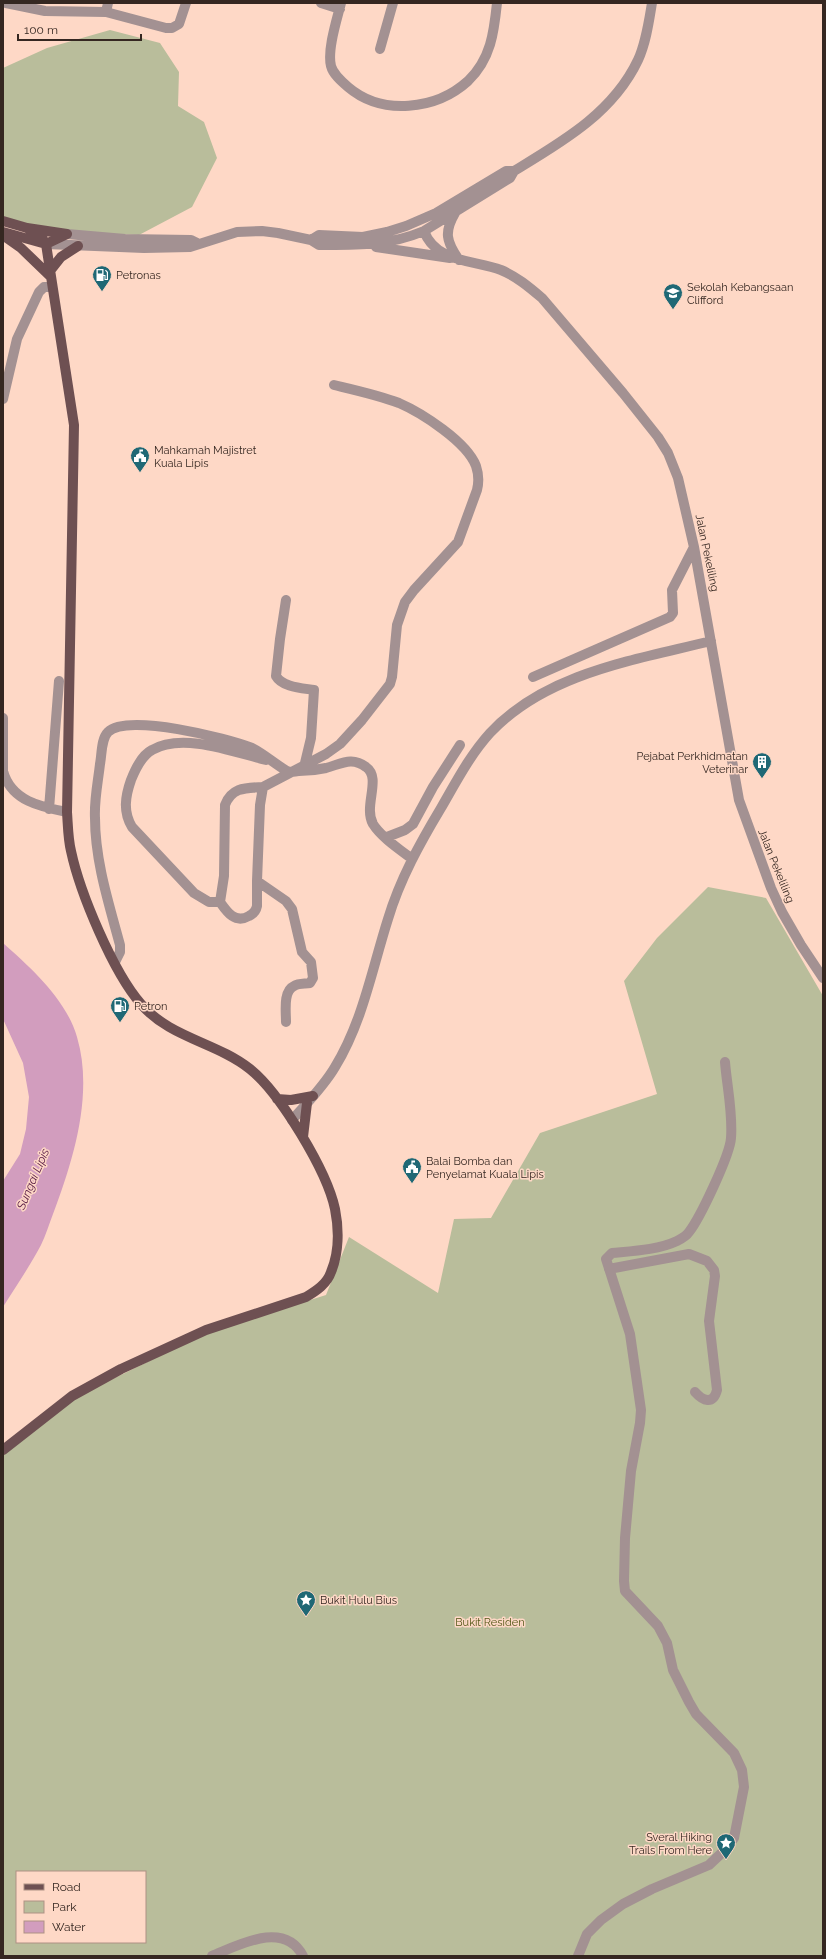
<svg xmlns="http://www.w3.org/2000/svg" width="826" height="1959" viewBox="0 0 826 1959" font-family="Raleway,sans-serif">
<rect width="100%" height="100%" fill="#fed8c6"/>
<path fill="#b9bd9b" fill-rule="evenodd" d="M110,30L160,43L179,72L178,106L204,122L217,158L192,207L139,235L75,232L44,228L3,217V68L47,48Z
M708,887L766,898L823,996V1956H3V1452L60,1405L206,1333L326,1295L349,1237L438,1293L454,1219L491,1218L540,1133L657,1094L624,981L657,938ZM17,1872H145V1942H17Z"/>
<path fill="#d29dbe" d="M3,943C31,968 66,999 77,1037C94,1094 73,1161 53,1214C49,1224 46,1235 41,1245C30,1266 16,1286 3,1307V1181L20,1154L26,1129L29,1097L23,1063L3,1019Z"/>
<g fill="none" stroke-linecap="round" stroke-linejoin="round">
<path stroke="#a39192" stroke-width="10" d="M6,3L45,11L106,12
M108,3L106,12L166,28H172L179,24L186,3
M321,3L340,9
M341,3C337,19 327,50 331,66C333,74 341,81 348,87C382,116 436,110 468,81C491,59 494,32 497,3
M380,49L393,3
M455,213C444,232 446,241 459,260
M424,231C436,263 474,260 501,270C516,276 529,287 542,298L623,393L658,437L668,453L678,478L694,547L739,800L771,888L782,912L801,945L823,978
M67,234L125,239L191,240L197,243
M311,240L319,235L363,237L387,232L406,226L436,213L506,171H514C562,142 613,113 638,60C646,43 649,21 652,3
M46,244L144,248L190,247L237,232L262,231L278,233L311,240L319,245C357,245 388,246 424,231L510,178L514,171
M376,247L450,258
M3,399L17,339L39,292L44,287H52
M286,600L280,639L276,676C282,687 302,688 314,690L311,738L305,763
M533,677L670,617L673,613L672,590L694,547
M3,718V771C11,801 41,807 67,812
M263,787C246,788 232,787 225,805L224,876L220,902H209L194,893L132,827C123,812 125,797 131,780C135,770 141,756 152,750C182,732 234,752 266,760
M49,809L59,681
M387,837L405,830L413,824L433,787L460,745
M220,902C227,912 235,924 249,916C253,914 256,911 257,906V881
M115,962L120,952V945C109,904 95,861 95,818C94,800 98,782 100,764C102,754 101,739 108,732C127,713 227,738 252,748C264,754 275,764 287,771C291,773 295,771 299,771C308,771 317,770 326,768C341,764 352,756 366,767C382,778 363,806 373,824C381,837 399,849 411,858
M286,1022C286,1011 283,991 294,986C299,983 305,984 310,983L313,978L311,962L302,952L292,909L286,901L257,881L260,805L263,787L326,754L340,744L362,720L390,684L392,677L397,625L405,602L414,590L458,542L477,490C479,482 479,475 476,466C467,442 422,413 399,403C378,395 355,390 334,385
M292,1120C307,1103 324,1086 335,1067C363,1021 372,969 388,919C400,879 420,843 441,808C456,782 470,755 490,733C546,673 635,660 711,641
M609,1269L689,1254L707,1261L714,1270L715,1276L709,1321L717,1390C713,1405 703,1401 695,1392
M212,1956C239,1945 284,1920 303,1956
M578,1956L587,1934L601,1920L623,1904L652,1889L709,1865L727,1848L734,1838L744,1787L742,1770L734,1753L696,1714L689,1702L673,1670L667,1643L658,1626L625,1591L624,1581L625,1538L631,1471L640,1423L641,1410L630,1334L606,1259L612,1253C633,1251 658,1250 677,1241C681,1239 687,1235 689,1232C700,1218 730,1155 731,1138C733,1113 727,1087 725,1062"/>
<path stroke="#6e5052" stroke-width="10" d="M3,221L27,228L67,234
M3,232L46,244L67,234
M4,236L21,248L51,277
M50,271L61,257L78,246
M277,1099L291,1100L313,1096
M303,1137L307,1103
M3,1450L72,1396L121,1369L206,1330L306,1297C316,1291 327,1284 331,1272C339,1253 339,1229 335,1209C327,1171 280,1093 250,1069C216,1042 170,1038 141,1004C113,972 80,893 71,851C68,839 68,826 67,812L74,425L46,244L40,235L27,228"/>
</g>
<defs>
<symbol id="fuel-pin" viewBox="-11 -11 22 30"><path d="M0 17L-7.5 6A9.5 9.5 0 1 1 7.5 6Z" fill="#1f6875" stroke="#fed8c6"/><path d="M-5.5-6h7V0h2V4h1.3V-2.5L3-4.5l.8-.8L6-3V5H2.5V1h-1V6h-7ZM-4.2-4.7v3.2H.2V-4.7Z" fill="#fff"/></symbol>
<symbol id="school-pin" viewBox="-11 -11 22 30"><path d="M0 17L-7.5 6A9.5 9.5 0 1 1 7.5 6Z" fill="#1f6875" stroke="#fed8c6"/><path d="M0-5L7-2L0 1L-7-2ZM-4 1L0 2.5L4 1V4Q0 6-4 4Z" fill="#fff"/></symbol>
<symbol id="civic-pin" viewBox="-11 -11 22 30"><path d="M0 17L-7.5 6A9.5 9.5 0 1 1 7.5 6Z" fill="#1f6875" stroke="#fed8c6"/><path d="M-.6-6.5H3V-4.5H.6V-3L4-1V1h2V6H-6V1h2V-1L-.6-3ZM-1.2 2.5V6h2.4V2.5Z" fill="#fff"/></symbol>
<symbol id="building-pin" viewBox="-11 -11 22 30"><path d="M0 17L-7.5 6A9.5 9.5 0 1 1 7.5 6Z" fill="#1f6875" stroke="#fed8c6"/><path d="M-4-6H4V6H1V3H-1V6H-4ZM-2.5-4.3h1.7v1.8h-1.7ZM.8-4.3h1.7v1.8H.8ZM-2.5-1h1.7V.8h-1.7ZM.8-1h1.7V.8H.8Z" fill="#fff"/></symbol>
<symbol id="sight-pin" viewBox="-11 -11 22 30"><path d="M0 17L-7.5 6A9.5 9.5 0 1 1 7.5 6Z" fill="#1f6875" stroke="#fed8c6"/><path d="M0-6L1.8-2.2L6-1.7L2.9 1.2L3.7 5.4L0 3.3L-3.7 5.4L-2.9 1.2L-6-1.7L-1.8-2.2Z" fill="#fff"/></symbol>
</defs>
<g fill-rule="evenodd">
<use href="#fuel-pin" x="91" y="264" width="22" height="30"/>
<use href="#school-pin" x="662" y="282" width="22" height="30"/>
<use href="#civic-pin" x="129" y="445" width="22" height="30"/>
<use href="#building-pin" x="751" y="751" width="22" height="30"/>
<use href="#fuel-pin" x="109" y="995" width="22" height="30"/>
<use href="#civic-pin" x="401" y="1156" width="22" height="30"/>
<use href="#sight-pin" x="295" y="1589" width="22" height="30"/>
<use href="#sight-pin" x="715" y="1832" width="22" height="30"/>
</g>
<g text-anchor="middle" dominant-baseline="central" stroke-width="3" stroke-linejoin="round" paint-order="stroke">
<g font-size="11" fill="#352721" stroke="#fed8c6" text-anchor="start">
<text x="116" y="275">Petronas</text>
<text x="687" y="287">Sekolah Kebangsaan<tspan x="687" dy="13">Clifford</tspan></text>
<text x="154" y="450">Mahkamah Majistret<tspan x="154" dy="13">Kuala Lipis</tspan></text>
<text x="748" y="756" text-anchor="end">Pejabat Perkhidmatan<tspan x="748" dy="13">Veterinar</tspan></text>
<text x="134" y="1006">Petron</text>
<text x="426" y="1161">Balai Bomba dan<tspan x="426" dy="13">Penyelamat Kuala Lipis</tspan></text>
<text x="320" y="1600">Bukit Hulu Bius</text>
<text x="712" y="1837" text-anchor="end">Sveral Hiking<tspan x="712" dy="13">Trails From Here</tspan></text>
</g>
<g font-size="11" fill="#352721" stroke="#fed8c6">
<text transform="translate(707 553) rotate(78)">Jalan Pekeliling</text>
<text transform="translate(776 866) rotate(68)">Jalan Pekeliling</text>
</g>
<g font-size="11" fill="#535717" stroke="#fed8c6">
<text x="490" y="1622">Bukit Residen</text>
</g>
<g font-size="12" font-style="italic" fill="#561844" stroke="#fed8c6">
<text transform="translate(33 1179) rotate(-67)">Sungai Lipis</text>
</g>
</g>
<rect width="826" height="1959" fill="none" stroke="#352721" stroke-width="8"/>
<rect x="16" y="1871" width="130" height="72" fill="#fed8c6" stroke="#ae9184"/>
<rect x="24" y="1884" width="20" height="6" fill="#6e5052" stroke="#ae9184"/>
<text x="52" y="1891" font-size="12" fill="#352721">Road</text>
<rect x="24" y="1901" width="20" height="12" fill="#b9bd9b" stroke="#ae9184"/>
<text x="52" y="1911" font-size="12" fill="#352721">Park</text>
<rect x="24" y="1921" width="20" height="12" fill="#d29dbe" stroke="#ae9184"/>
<text x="52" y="1931" font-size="12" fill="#352721">Water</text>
<path d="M18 34v6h123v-6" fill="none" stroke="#352721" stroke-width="2"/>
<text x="24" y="34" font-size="12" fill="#352721" stroke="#fed8c6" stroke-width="3" paint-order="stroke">100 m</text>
</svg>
